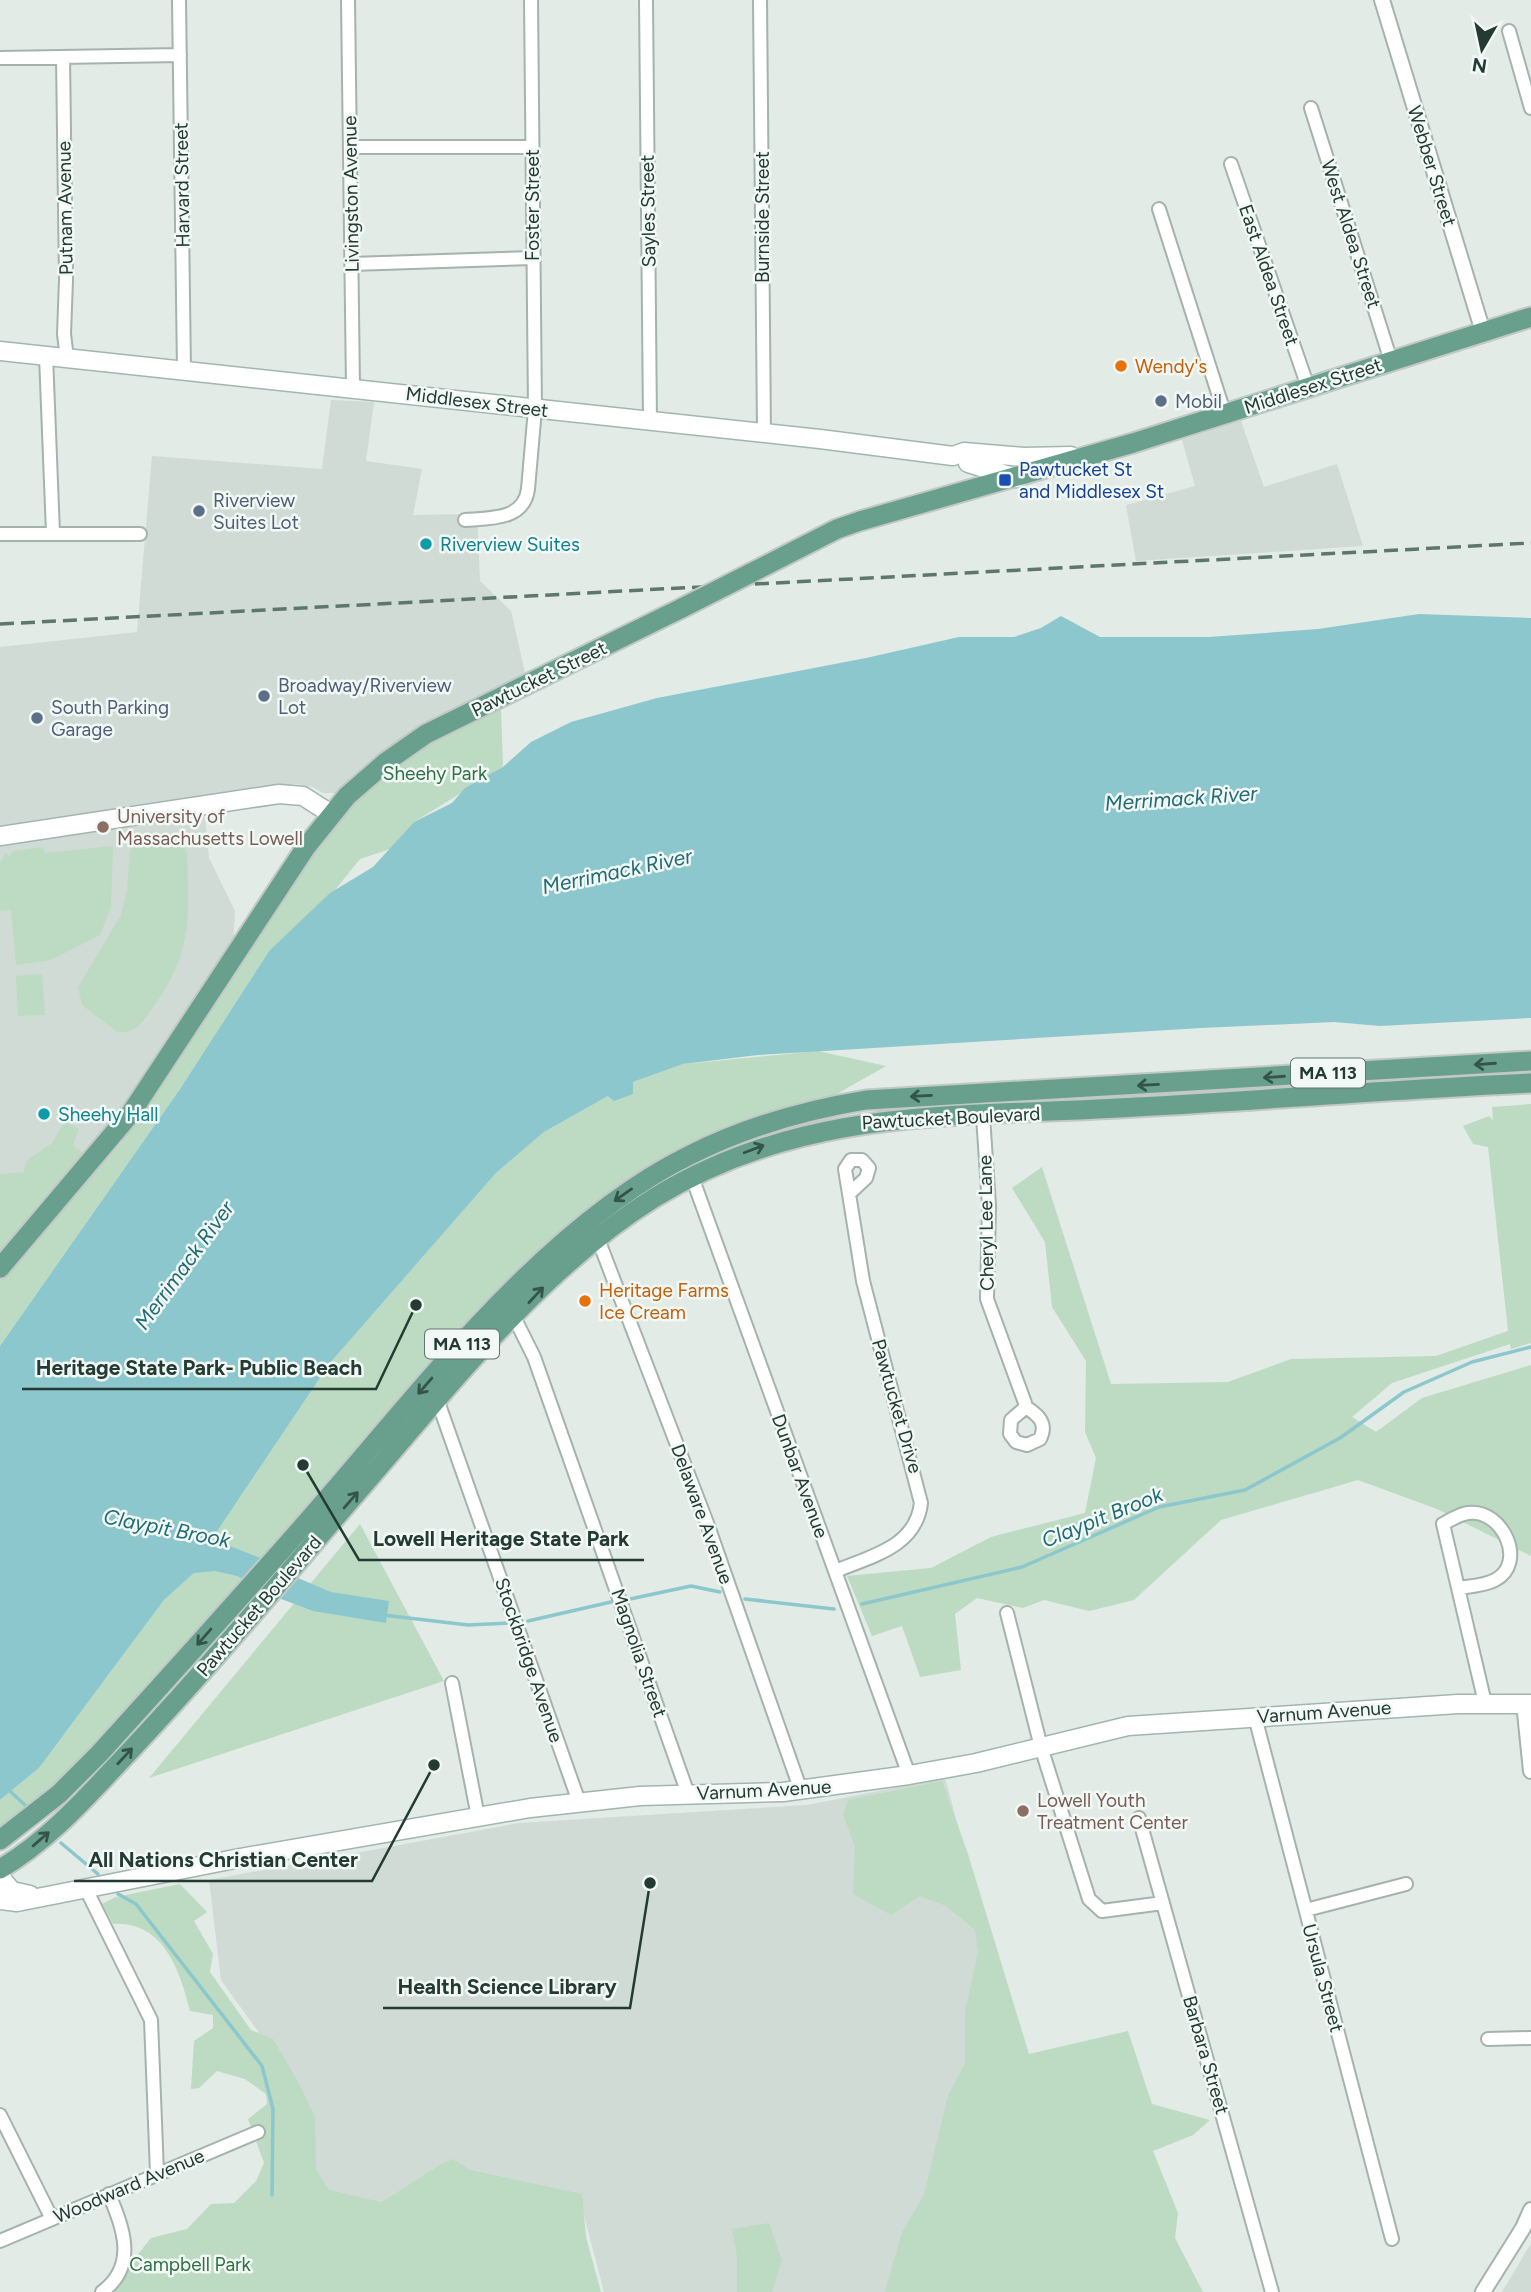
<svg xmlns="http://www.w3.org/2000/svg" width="1531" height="2292" viewBox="0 0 1531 2292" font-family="Figtree,sans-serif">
<rect width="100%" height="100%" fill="#e2ebe6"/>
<path fill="#d0dbd5" d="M331,400L374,402L366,461L422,469L413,515L477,514L480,581L511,611L526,677L366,768L337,793H323L313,787L296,784L203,797L209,858L235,911L233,947L136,1098L0,1257V647L137,632L152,456L322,469Z
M1241,421L1264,487L1337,464L1363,546L1136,561L1126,505L1195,486L1182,440Z
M945,1778L1020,2056L1003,2292H604L579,2196L353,2224L307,2182L272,2051L221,1980L209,1880L519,1823L807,1805Z
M1531,2242V2292H1502L1530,2245Z"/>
<path fill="#bcdbc2" d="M501,707L503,767L414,822L390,849L360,859L335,890L269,951L180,1089L0,1346V1280L122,1142L320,842C349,807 379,773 418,749C444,733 473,721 501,707Z
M164,835L181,841L187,853C189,919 193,950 154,1006C143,1021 137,1034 117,1032L82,1005L78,987L121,915L127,890L130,850L144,838Z
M113,846L111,907L100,935L51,960L16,965L11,910L0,911V864L5,853L10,856L13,851L43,847L45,853Z
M42,974L45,1015L18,1016L16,976Z
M818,1051L886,1066L828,1099L609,1195L116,1727L47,1797L0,1831V1800L39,1768L164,1600L194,1573L212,1539L330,1363L496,1173L544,1132L633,1082L683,1064Z
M1531,1104V1343L1511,1349L1510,1344L1392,1383L1352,1417L1376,1432L1422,1398L1531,1365V1556L1437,1509L1358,1480L1221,1520L1134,1600L1089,1611L1044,1600L1023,1608L977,1598L955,1614L961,1670L920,1677L902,1626L872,1636L847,1576L931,1568L991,1537L1085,1513L1096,1458L1085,1432L1086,1361L1052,1307L1045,1242L1012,1188L1042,1167L1111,1384L1228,1382L1291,1359L1436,1356L1508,1331L1488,1147L1473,1144L1463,1126L1489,1116L1493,1120L1492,1107Z
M65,1121L79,1129L73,1146L85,1154L0,1257V1174L24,1172L26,1161L52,1143Z
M360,1524L444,1681L149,1778Z
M942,1781L968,1854L1029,2054L1128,2031L1152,2104L1210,2120L1193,2135L1153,2151L1178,2213L1175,2238L1203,2292H885L902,2232L924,2195L948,2096L965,2063V2012L978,1952L975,1930L946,1906L920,1896L891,1915L853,1894L855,1846L843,1815L848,1800Z
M180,1884L207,1912L194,1921L213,1954L210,1972L251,2030L273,2039L300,2085L315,2118L316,2170L329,2190L381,2202C406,2189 427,2170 453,2159L470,2170L582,2194L586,2237L601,2292H108L151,2238L187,2229L211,2204L234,2203L256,2181L264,2163L248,2119L267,2104L266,2094L245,2079L217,2071L199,2088L191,2089L194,2041L213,2028V2015L190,2011C180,1970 163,1921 113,1924L102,1904L116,1897Z
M769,2223L782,2260L772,2292H737V2257L732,2229Z"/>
<path fill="#8cc7ce" d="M1419,614L1531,618V1018L1380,1026L1334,1022L1201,1028L758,1055L683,1064L633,1082V1094L614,1101L608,1096L544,1132L496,1173L330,1363L212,1539L276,1564L298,1578L331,1592L389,1601L386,1623L313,1611L276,1597L237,1576L215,1571L194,1573L164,1600L39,1768L0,1800V1346L180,1089L269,951L330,893L373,867L414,822L452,803L465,788L503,767L531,742L571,722L657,698L866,658L959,637H1014L1041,628L1061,616L1100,637H1209L1318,629Z"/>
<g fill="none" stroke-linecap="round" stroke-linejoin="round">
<path stroke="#8cc7ce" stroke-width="3.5" d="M630,1599L691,1586L720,1592
M745,1599L834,1609
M862,1604L1022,1567L1159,1507L1245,1490L1340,1438L1404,1392L1472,1362L1531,1347
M383,1615L468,1625L510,1623
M528,1621L611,1602
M10,1791L26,1806
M61,1843L98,1874
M118,1894L136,1904L262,2066L273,2109L272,2195"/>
<defs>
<path id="minor" d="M179,0L184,371
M348,0L353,388
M646,0L650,422
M760,0L764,433
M1509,31L1531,108
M63,57L66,280L64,334L67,358
M0,58L180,55
M1311,108L1391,361
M350,147H532
M1231,164L1308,387
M1159,209L1225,415
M352,264L533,258
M46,356L53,533
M465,520C491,518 524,520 528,489L535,409L531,0
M0,534H140
M983,1116L989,1205L987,1299L1025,1403L1026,1407L1011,1420L1010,1434L1016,1442L1027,1445L1040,1439C1048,1423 1038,1415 1026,1407
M692,1177L909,1775
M598,1239L707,1523L801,1791
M514,1317L534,1357L688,1794
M437,1399L579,1802
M836,1571C871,1556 916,1547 921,1503L863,1281L845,1169L851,1160H862L869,1168L866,1178L849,1194
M1458,1588C1470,1586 1484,1586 1495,1580C1528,1563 1502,1508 1468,1513C1460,1514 1450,1520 1443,1524L1485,1703
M1007,1613L1041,1747L1089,1899L1102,1911L1163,1903
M452,1683L478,1817
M1255,1717L1392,2239
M1139,1818L1272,2292
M85,1887L151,2020L157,2173
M1306,1910L1406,1884
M1488,2039L1531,2038
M0,2115L52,2219
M0,2241L258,2132
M102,2292C138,2265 123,2228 109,2194"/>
<path id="tertiary" d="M1382,0L1483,332
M1524,1703L1531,1771
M1483,2292L1523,2228L1531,2210"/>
<path id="secondary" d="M0,351L820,439L953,456L964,452L1024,457L1071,456
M968,463L1016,478
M0,836L279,794L303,796L331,814
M0,1877L12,1891L30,1895
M0,1900L17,1902L240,1858L530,1808L640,1796L783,1792L909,1775L976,1763L1128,1726L1458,1704H1531"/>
<path id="primary" d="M749,574L837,529L860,521L1133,443L1531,317
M0,1268L131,1113L306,847L347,796L386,762L426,734L682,608
M0,1840L59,1794L99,1754C177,1668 255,1582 331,1494C431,1378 551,1223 690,1155C745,1127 805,1110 866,1100L1531,1061
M0,1869C50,1840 90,1793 129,1752C207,1669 280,1582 354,1496C443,1394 538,1270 654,1198C806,1104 964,1118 1136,1107C1267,1100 1399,1089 1531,1083"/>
</defs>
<use href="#minor" stroke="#a5b3ad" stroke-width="16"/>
<use href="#tertiary" stroke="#a5b3ad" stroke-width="18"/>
<use href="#secondary" stroke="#a1b6ae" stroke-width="21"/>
<use href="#primary" stroke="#c1c8c6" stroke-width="23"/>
<use href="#minor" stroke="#fff" stroke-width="12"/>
<use href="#tertiary" stroke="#fff" stroke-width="14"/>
<use href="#secondary" stroke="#fff" stroke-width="18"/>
<use href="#primary" stroke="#689f8d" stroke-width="19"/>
<path stroke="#5d776e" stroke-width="3.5" stroke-dasharray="14 7" stroke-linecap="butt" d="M0,624L1531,543"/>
<defs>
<path id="primary-bridge" d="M682,608L749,574"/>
</defs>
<use href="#primary-bridge" stroke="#c1c8c6" stroke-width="23" stroke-linecap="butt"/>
<use href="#primary-bridge" stroke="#689f8d" stroke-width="19"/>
</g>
<defs><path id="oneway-shaft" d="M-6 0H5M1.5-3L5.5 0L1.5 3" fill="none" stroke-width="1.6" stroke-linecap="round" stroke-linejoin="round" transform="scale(1.75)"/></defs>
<g stroke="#34544a">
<use href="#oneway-shaft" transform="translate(1485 1064) rotate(176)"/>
<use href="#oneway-shaft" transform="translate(1274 1077) rotate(176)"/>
<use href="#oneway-shaft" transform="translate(1148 1085) rotate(177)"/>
<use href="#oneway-shaft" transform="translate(921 1096) rotate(177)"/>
<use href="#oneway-shaft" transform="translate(754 1149) rotate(-21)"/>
<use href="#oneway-shaft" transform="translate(623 1195) rotate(145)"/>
<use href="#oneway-shaft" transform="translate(536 1295) rotate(-47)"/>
<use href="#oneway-shaft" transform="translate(425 1386) rotate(131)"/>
<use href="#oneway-shaft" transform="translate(351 1500) rotate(-49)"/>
<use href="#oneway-shaft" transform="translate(204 1637) rotate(131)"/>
<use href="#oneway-shaft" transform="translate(125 1756) rotate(-47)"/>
<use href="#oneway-shaft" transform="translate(41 1839) rotate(-41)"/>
</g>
<g fill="#e8710a" stroke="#f2f8f5" stroke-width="2.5">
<circle cx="1121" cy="366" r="7"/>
<circle cx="585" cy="1301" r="7"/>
</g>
<g fill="#5c6f8a" stroke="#f2f8f5" stroke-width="2.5">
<circle cx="1161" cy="401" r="7"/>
<circle cx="199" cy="511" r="7"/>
<circle cx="264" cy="696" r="7"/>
<circle cx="37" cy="718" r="7"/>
</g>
<rect fill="#1a4fb4" stroke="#f2f8f5" stroke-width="2.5" x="998" y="473" width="14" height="14" rx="3.5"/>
<g fill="#0f9aa8" stroke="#f2f8f5" stroke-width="2.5">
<circle cx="426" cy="544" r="7"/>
<circle cx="44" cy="1114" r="7"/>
</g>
<g fill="#8d6e63" stroke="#f2f8f5" stroke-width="2.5">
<circle cx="103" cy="827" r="7"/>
<circle cx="1023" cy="1811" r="7"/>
</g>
<g text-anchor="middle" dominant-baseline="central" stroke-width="5" stroke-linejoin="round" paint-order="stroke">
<g fill="#f2f8f5" stroke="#61746d" stroke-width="2">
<rect x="1291" y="1058.5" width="74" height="29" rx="5"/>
<rect x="425" y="1329.5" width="74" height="29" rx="5"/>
</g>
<g font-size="18" font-weight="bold" fill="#233b33">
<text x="1328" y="1073">MA 113</text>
<text x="462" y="1344">MA 113</text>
</g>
<g font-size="19" fill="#233b33" stroke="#f2f8f5">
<text transform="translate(1432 166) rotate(73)">Webber Street</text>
<text transform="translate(182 185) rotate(-91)">Harvard Street</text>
<text transform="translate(351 194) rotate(-91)">Livingston Avenue</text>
<text transform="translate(532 205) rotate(-90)">Foster Street</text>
<text transform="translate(65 208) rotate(-91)">Putnam Avenue</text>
<text transform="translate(648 211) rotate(-91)">Sayles Street</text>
<text transform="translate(762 217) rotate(-90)">Burnside Street</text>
<text transform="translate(1351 234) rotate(72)">West Aldea Street</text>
<text transform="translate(1269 275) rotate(71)">East Aldea Street</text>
<text transform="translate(1313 386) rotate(-18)">Middlesex Street</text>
<text transform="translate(477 402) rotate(7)">Middlesex Street</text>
<text transform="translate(539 679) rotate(-26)">Pawtucket Street</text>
<text transform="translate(951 1118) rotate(-3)">Pawtucket Boulevard</text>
<text transform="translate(986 1223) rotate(-91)">Cheryl Lee Lane</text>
<text transform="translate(897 1406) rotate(74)">Pawtucket Drive</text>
<text transform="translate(800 1476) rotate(70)">Dunbar Avenue</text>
<text transform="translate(702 1514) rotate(70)">Delaware Avenue</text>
<text transform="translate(259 1606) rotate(-49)">Pawtucket Boulevard</text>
<text transform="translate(639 1653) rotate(71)">Magnolia Street</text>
<text transform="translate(529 1660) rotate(71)">Stockbridge Avenue</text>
<text transform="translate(1324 1712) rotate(-4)">Varnum Avenue</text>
<text transform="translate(764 1790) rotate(-3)">Varnum Avenue</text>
<text transform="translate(1323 1978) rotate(75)">Ursula Street</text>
<text transform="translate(1206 2055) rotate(74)">Barbara Street</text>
<text transform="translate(129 2186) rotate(-23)">Woodward Avenue</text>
</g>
<g font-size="19" fill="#c56008" stroke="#f2f8f5" text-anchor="start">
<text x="1135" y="366">Wendy's</text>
<text x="599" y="1290">Heritage Farms<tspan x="599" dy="22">Ice Cream</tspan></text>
</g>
<g font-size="19" fill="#4e5e75" stroke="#f2f8f5" text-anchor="start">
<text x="1175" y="401">Mobil</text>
<text x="213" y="500">Riverview<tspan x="213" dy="22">Suites Lot</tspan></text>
<text x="278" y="685">Broadway/Riverview<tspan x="278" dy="22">Lot</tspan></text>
<text x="51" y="707">South Parking<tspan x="51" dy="22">Garage</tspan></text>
</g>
<g font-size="19" fill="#164399" stroke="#f2f8f5" text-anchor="start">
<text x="1019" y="469">Pawtucket St<tspan x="1019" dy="22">and Middlesex St</tspan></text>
</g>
<g font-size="19" fill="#0d838f" stroke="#f2f8f5" text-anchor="start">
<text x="440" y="544">Riverview Suites</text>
<text x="58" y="1114">Sheehy Hall</text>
</g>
<g font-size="19" fill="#2f7044" stroke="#f2f8f5">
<text x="435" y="773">Sheehy Park</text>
<text x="190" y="2264">Campbell Park</text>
</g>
<g font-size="19" fill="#785e54" stroke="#f2f8f5" text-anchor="start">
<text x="117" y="816">University of<tspan x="117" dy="22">Massachusetts Lowell</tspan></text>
<text x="1037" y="1800">Lowell Youth<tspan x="1037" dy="22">Treatment Center</tspan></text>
</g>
<g font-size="21" font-style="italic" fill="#206b74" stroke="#f2f8f5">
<text transform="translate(1181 798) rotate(-4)">Merrimack River</text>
<text transform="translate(617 871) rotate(-12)">Merrimack River</text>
<text transform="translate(184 1265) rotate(-54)">Merrimack River</text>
<text transform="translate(1102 1517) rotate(-22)">Claypit Brook</text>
<text transform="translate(167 1528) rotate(11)">Claypit Brook</text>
</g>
</g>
<path fill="none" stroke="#233b33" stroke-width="2.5" d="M416 1305L376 1389H22M303 1465L359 1560H644M434 1765L372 1881H74M650 1883L630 2008H383"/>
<g fill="#233b33" stroke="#f2f8f5" stroke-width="2.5">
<circle cx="416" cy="1305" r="7"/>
<circle cx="303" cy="1465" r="7"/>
<circle cx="434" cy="1765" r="7"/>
<circle cx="650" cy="1883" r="7"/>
</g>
<g font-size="21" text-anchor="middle" font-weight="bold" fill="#233b33" stroke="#f2f8f5" stroke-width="5" stroke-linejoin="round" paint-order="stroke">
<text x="199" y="1375">Heritage State Park- Public Beach</text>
<text x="501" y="1546">Lowell Heritage State Park</text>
<text x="223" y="1867">All Nations Christian Center</text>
<text x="507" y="1994">Health Science Library</text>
</g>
<g transform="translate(1482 49) rotate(189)" stroke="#f2f8f5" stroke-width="5" paint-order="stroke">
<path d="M0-5L12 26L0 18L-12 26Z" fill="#233b33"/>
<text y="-10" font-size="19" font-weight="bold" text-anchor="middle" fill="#233b33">N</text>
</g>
</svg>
